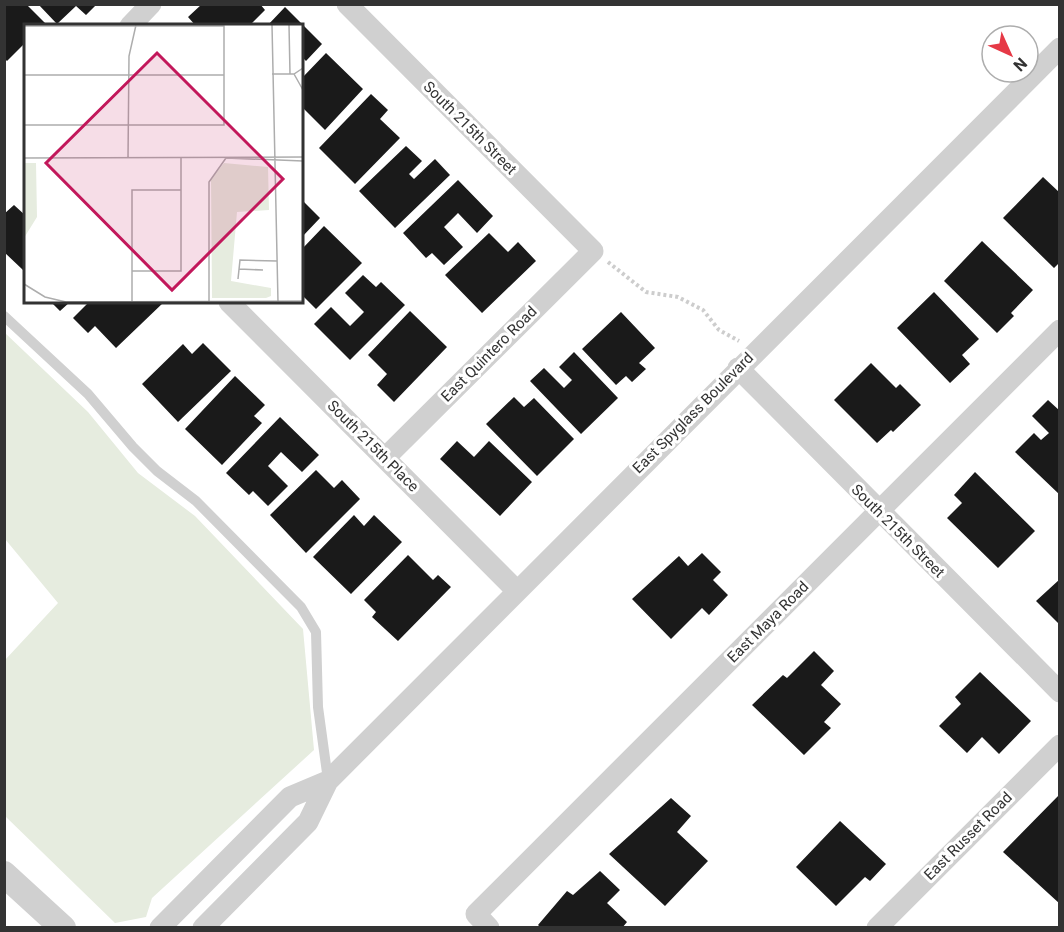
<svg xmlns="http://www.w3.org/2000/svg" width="1064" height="932" viewBox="0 0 1064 932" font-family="Roboto,sans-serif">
<rect width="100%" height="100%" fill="#fff"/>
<path fill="#e6ecdf" d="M4,332L88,412L138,473L195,516L303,629L314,750L152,898L146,917L115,923L5,816V660L58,603L5,539Z"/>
<path fill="#1a1a1a" d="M4,4H26L45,23L42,26H26V42L7,61L4,58Z
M38,4H97L86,15L76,6L57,24Z
M202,4H260L265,10L249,26H196L188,17Z
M285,7L322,44L306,61L302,57V26H267Z
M326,53L363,89L325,130L302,107V78Z
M371,94L388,110L380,119L400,138L355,184L319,148Z
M406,146L422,161L409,174L414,179L435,159L450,175L395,228L359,191Z
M1043,177L1060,193V262L1054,268L1003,218Z
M458,180L493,216L477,233L458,213L444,227L463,247L444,265L432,253L426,258L403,233Z
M302,200L320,218L302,237Z
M14,205L26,216V268L23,270L4,252V214Z
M324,226L362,263L316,309L302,295V249Z
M489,233L508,252L518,242L536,261L482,313L445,275Z
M982,241L1033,290L1011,313L1014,316L997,333L944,281Z
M363,275L376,287L381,282L405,305L350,360L314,324L331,307L350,326L364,312L345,293Z
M934,292L979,339L962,355L970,364L950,383L897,328Z
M51,302H70L60,311Z
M89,302L114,303L164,302L116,348L95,326L88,333L73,318Z
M410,311L447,347L394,402L377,385L387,374L368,355Z
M621,312L655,348L639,363L646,369L632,382L626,376L616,385L582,349Z
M203,343L231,371L178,422L142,384L183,344L192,354Z
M574,352L618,398L581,434L530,381L544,368L564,388L572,380L559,367Z
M871,363L896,388L900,384L921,405L893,432L891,430L877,443L834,400Z
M235,376L265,405L254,416L262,423L222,465L185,429Z
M514,397L524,407L534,398L574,439L537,476L486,424Z
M1048,400L1060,411V495L1015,452L1034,433L1041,440L1049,433L1032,416Z
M280,417L319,455L302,472L281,452L268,466L288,486L268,506L253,491L249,495L226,473Z
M457,441L474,457L489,441L532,482L500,516L440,459Z
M316,470L334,488L342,480L360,499L306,553L270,515Z
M975,472L1035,531L998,568L947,518L962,503L954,495Z
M354,515L364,526L374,515L402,542L351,594L313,557Z
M702,553L721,572L713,580L728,595L709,615L702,608L671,639L632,599L679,556L688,566Z
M408,555L433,580L438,575L451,587L398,641L372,617L376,612L364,600Z
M1060,579V625L1036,601Z
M814,651L834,671L821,685L841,704L824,722L831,728L804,755L752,705L783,675L787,678Z
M980,672L1031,721L999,754L982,737L967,753L939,726L961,704L955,697Z
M1060,794V904L1003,852Z
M671,798L691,816L677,832L708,861L665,906L609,854Z
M840,821L886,864L870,881L865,877L836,906L796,867Z
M600,871L620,890L607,903L627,922L622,928H541L538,925L567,891L573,895Z"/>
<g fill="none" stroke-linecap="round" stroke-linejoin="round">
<path stroke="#cdcdcd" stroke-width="4" stroke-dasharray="3 3" stroke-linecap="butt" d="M608,262L646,292L678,297L703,310L719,330L739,341"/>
<path stroke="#d0d0d0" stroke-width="10" d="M4,316L88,394L133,447L157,471L196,501L301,607L316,632L318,707L328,780"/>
<path stroke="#d0d0d0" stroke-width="21" d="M347,4L593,251L385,458
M130,26L151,4
M229,302L517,591
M738,368L1060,692
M160,928L290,797L328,781
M203,928L308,822L328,781L1060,48
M489,928L476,914L1060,330
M877,928L1060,745"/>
<path stroke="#d0d0d0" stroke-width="26" d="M4,874L63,928"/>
</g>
<g text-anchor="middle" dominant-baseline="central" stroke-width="6" stroke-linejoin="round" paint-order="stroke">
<g font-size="15" fill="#333" stroke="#fff">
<text transform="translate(470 128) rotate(45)">South 215th Street</text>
<text transform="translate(489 354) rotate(-45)">East Quintero Road</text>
<text transform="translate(693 413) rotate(-45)">East Spyglass Boulevard</text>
<text transform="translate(373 446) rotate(45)">South 215th Place</text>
<text transform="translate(898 531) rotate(45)">South 215th Street</text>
<text transform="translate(768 622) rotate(-45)">East Maya Road</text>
<text transform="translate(968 836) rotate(-45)">East Russet Road</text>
</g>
</g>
<g transform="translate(24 24)">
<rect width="279" height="279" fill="#fff"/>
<path d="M0,139H12L13,193L0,214ZM200,139L244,143L245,186L213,188L207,257L247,264V272L242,274H188L187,155Z" fill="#e6ecdf"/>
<path fill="none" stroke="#adadad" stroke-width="1.5" d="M248,1L254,278M265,1L266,50M0,2H200V101H0M248,50H270L279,44M270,50L279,66M0,51H200M0,134L279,133M104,134L105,32L112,1M202,134L279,137M215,245L239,246M108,247H157V134M214,255L216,236L253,237M0,260L21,273L42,278L279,277M108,278V166H157M185,278V158L202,134"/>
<path fill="#c2185b" fill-opacity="0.15" stroke="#c2185b" stroke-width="3" d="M133,29L259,155L148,266L22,139Z"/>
<rect width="279" height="279" fill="none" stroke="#333" stroke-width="3"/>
</g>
<rect width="1064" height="932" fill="none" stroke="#333333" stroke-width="12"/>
<g transform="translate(1010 54) rotate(135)"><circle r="28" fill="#ffffff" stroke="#adadad" stroke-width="1.5"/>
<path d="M0-4.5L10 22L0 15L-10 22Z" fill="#e63946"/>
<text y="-9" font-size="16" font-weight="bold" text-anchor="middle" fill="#333333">N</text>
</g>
</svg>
